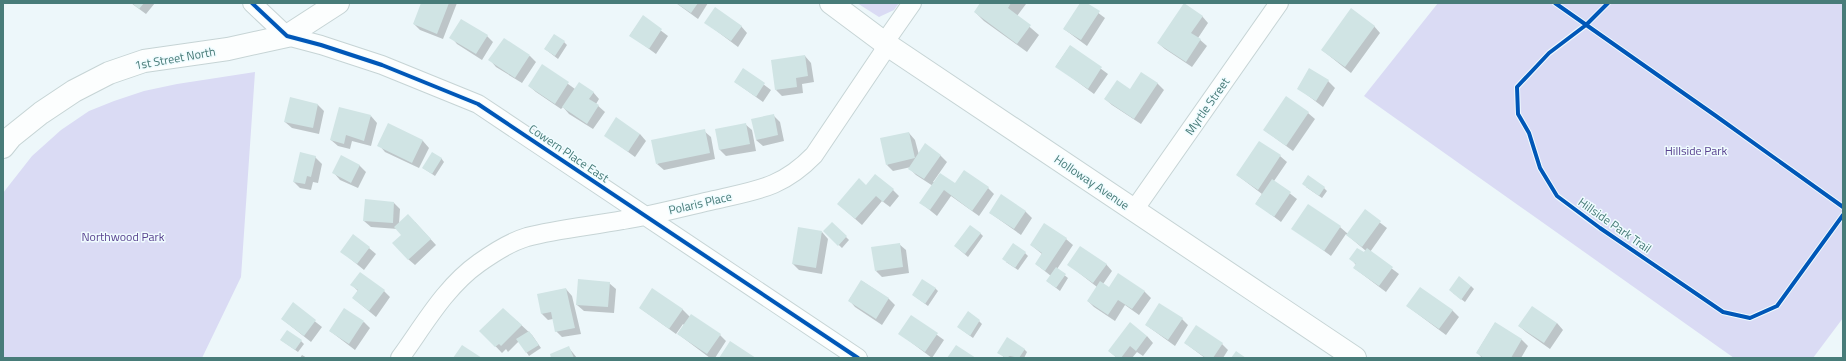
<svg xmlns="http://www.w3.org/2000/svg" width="1846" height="361" viewBox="0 0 1846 361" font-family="'Titillium Web',sans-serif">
<rect width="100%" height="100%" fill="#edf7fa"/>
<path fill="#dadbf4" d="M857,3H899L894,10L879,17Z
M1438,3H1843V318L1813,358H1734L1364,96Z
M255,72L241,277L202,358H3V193L32,156L61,130L89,111L114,101L144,91L177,84Z"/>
<path fill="#0003" d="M131,3H155L146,14Z
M422,3H457L443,39L420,30L414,24Z
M676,3H708L698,19Z
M982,3L1026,4L1017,16L1039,35L1027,52L984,21L975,12Z
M1081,3H1085L1105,18L1087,46L1064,29Z
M1202,16L1208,23L1198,38L1207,46L1192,67L1165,49L1158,43Z
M643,17L668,36L656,54L630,35Z
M706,23L741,26L747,33L738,47Z
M1374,26L1380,33L1351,73L1322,50Z
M487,36L493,42L482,60L457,44L451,37Z
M564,42L567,45L558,59L545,49Z
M1070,46L1108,74L1094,94L1056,66Z
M530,56L536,62L522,83L496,67L490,60Z
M805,56L811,63L814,82L802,84L803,93L782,96L776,90Z
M543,66L575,89L593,92L599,99L596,104L605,112L593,129L569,114L563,107L561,109L536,92L529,86Z
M743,69L771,90L763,102L735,82Z
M1310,70L1328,81L1335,88L1323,107L1298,88Z
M1157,83L1164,90L1141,124L1112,105L1105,99Z
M291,98L318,105L324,111L319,134L292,128L285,122Z
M1308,113L1315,119L1293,151L1264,130Z
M773,115L780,122L784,141L763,146L756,140Z
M371,116L377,123L371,146L352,141L350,149L338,146L331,140Z
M745,124L752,130L756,151L726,156L720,150L716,130Z
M389,125L423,141L429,148L419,168L385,152L379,145Z
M704,131L711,137L715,159L664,170L657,164Z
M909,133L915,140L919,155H940L947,162L933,182L988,188L994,194L979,216L951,196L937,216L921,203L933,186L916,175L910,169L911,167L893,171L887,165Z
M640,134L646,141L635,157L605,135Z
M1280,156L1287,162L1274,181L1297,199L1281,222L1256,203L1262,194L1237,175Z
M315,157L322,164L318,183L313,182L311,190L300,188L294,182Z
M441,158L444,162L435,176L423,168Z
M359,165L366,172L358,188L340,180L334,173Z
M866,186L893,190L899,196L890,207L882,201L862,225L845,210Z
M1306,187L1324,188L1327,191L1322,198Z
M394,203L400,209L399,224L415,222L436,245L415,265L408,259L403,235L398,229L371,227L364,221Z
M1025,211L1032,218L1021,235L990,213Z
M1365,211L1387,228L1370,252L1399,274L1386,292L1354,268L1356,265L1351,259L1366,251L1346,234L1331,256L1293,228L1340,227L1348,234Z
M832,223L849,240L842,248L824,231Z
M822,232L828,239L822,274L799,270L793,264Z
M980,233L983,236L968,257L955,246Z
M1066,239L1073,245L1057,269L1068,278L1060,291L1047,281L1051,276L1036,264L1042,254L1031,245Z
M899,244L906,250L909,273L882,277L876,271Z
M369,248L376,254L364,270L342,252Z
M1025,253L1028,256L1018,270L1006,262Z
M1106,264L1112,271L1103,284L1109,288L1144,291L1151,298L1139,315L1125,305L1115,321L1094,307L1088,301L1097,287L1069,265Z
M862,281L889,299L895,305L882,325L855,307L849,300Z
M609,283L616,289L614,313L584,311L577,305Z
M352,285L384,291L390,297L376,317L353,298L358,291Z
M1471,286L1474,289L1465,302L1453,293Z
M935,288L938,291L928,306L913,295Z
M566,289L572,296L581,334L562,337L556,331L553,319L548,320L542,314L538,295Z
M293,304L322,327L311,342L282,319Z
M1407,306L1452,310L1459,317L1446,335Z
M640,308L682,309L690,317L720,335L726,341L715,358H710L678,334L684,325L683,324L676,334Z
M911,316L944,340L932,358L900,334Z
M1182,319L1188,325L1175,346L1146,325Z
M517,321L532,335L541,348L529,356L519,341L508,352L506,349L502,353L481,331Z
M979,321L982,324L973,338L958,327Z
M364,322L370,328L355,350L330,331Z
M1495,323L1522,340L1528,346L1521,358H1482L1477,352Z
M1557,323L1563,330L1550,349L1526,332L1519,326Z
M1147,336L1153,343L1143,356L1137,352L1132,358H1117L1109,351Z
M281,340L301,341L304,344L298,352Z
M1185,343L1222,344L1228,350L1223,358H1205Z
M569,348L577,358H553Z
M1024,349L1027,352L1024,358H1005L998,352Z
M302,355L307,358H300Z"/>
<path fill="#d0e4e4" d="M132,3H144L139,9Z
M421,3H449L437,34L413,24Z
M676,3H698L691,13Z
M980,3H1011L1008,8L1031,25L1017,44L974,12Z
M1080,3H1087L1100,11L1081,40L1063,29Z
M1184,3L1203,16L1191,33L1201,39L1186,62L1157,43Z
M715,7L742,26L731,41L704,23Z
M1351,8L1375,26L1345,67L1321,50Z
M643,15L662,29L649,49L629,36Z
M461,19L488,35L476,54L449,38Z
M554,34L565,41L555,56L544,49Z
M504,38L530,55L515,78L488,60Z
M1070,45L1102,67L1088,89L1055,67Z
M805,55L808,76L796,78L797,87L775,90L771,60Z
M542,64L569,82L555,104L528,86Z
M743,68L765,83L756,97L734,82Z
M1309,68L1329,80L1316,101L1297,89Z
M1141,72L1158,83L1134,119L1104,99L1117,80L1130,89Z
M579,82L594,92L589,99L599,105L587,124L562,107Z
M1286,96L1309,112L1286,146L1263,130Z
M290,97L318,104L313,128L284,122Z
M339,107L371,115L364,141L346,135L344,144L330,140Z
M774,114L778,135L756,140L751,119Z
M616,117L640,134L628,152L604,136Z
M388,123L423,140L412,163L377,146Z
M746,123L750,144L719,150L715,129Z
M705,129L710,153L656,164L651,140Z
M909,132L915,158L886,165L880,138Z
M1259,141L1281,155L1258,190L1236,175Z
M925,143L941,155L924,179L908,169Z
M300,152L316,156L311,177L307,176L305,184L293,182Z
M432,152L442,158L432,174L422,168Z
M341,155L360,165L351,183L332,173Z
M964,170L989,187L972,211L944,190L930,210L919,203L940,173L955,183Z
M875,174L894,189L883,202L876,196L855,219L837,204L859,178L866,185Z
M1308,175L1325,187L1319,196L1302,184Z
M1272,179L1291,192L1274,217L1255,204Z
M1001,194L1026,211L1014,229L989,213Z
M365,199L394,202L393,223L363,221Z
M1308,204L1341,226L1324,251L1291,229Z
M1365,209L1381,221L1362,247L1346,235Z
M408,214L431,239L408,260L392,243L401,235L394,227Z
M832,222L847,236L838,246L823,231Z
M1044,223L1067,238L1045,271L1035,264L1042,253L1030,245Z
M970,225L981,233L965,254L954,246Z
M798,227L822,231L816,268L792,264Z
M353,234L370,247L357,264L340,252Z
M900,243L903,267L875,271L871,247Z
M1013,243L1026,252L1015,268L1002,259Z
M1080,246L1107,264L1093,283L1067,265Z
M1357,248L1364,252L1367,248L1393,267L1379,286L1353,268L1356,264L1349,259Z
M1056,267L1066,274L1056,288L1046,281Z
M360,272L385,290L369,311L352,298L358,290L350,285Z
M1118,273L1145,291L1132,309L1118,300L1108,315L1087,301L1100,281L1109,287Z
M1459,276L1471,286L1461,300L1449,290Z
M578,279L610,282L608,307L576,305Z
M922,279L936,288L925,304L912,295Z
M861,280L889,298L876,319L848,301Z
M1420,287L1453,310L1439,329L1406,306Z
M566,288L575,328L555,332L551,312L541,314L537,294Z
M652,288L683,309L669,329L639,308Z
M293,302L316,320L304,336L281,319Z
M1159,303L1183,318L1168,340L1145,325Z
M1532,306L1557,323L1544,343L1518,326Z
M344,308L364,321L349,344L329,331Z
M503,308L522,325L501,346L499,344L495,347L479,331Z
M968,311L980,320L970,336L957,327Z
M691,314L721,334L707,354L677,334Z
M911,315L938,333L925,352L898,334Z
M1130,322L1147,336L1136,351L1130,346L1121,358H1117L1108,351Z
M1495,322L1522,339L1511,358H1484L1476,353Z
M1196,325L1223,343L1213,358H1206L1184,343Z
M287,330L302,340L295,350L280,340Z
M529,331L539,345L526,353L516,339Z
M1007,337L1025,349L1019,358L1010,356L1006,358L997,353Z
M730,341L756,358H719Z
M462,345L482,358H453Z
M956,345L976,358H947Z
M569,346L574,358H551L550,354Z
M1236,351L1246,358H1231Z"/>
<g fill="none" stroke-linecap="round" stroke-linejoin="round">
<defs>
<path id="minor" d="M252,3L287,36L321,45L382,65L478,104L858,358
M1134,210L1279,3
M400,358C424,325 445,287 479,263C493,253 510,242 527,237C558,229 591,226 623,220C654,215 684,207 714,200C757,190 782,188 814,155L882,54L889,36L912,3"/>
<path id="tertiary" d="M831,3L886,44L1355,358
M3,147L11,137L41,113L74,91L109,73L144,61L228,49L287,36L338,3"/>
</defs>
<use href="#minor" stroke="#c6d4d5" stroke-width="20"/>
<use href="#tertiary" stroke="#c6d4d5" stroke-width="24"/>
<use href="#minor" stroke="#fcfefe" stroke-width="18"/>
<use href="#tertiary" stroke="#fcfefe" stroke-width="22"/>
<defs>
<path id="cycleway" d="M252,3L287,36L321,45L382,65L478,104L858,358
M1555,3L1716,116L1843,207
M1608,3L1586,25L1549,53L1517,87L1518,114L1529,133L1540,168L1557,196L1600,228L1723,312L1750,318L1777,306L1843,215"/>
</defs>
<use href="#cycleway" stroke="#f0fcff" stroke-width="6"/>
<use href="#cycleway" stroke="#0057b8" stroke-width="4"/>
</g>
<g text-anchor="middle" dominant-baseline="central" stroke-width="3" stroke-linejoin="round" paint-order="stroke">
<g font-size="12" fill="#487c79" stroke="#f0fcff">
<text transform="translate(175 58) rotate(-10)">1st Street North</text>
<text transform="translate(1207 106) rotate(-55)">Myrtle Street</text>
<text transform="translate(569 153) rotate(34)">Cowern Place East</text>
<text transform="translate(1092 182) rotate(34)">Holloway Avenue</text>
<text transform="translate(700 203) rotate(-13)">Polaris Place</text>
<text transform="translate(1615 225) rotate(35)">Hillside Park Trail</text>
</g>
<g font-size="12" fill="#594390" stroke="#f0fcff">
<text x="1696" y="150">Hillside Park</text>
<text x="123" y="236">Northwood Park</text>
</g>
</g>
<rect width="1846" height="361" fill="none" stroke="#487c79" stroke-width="8"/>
</svg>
